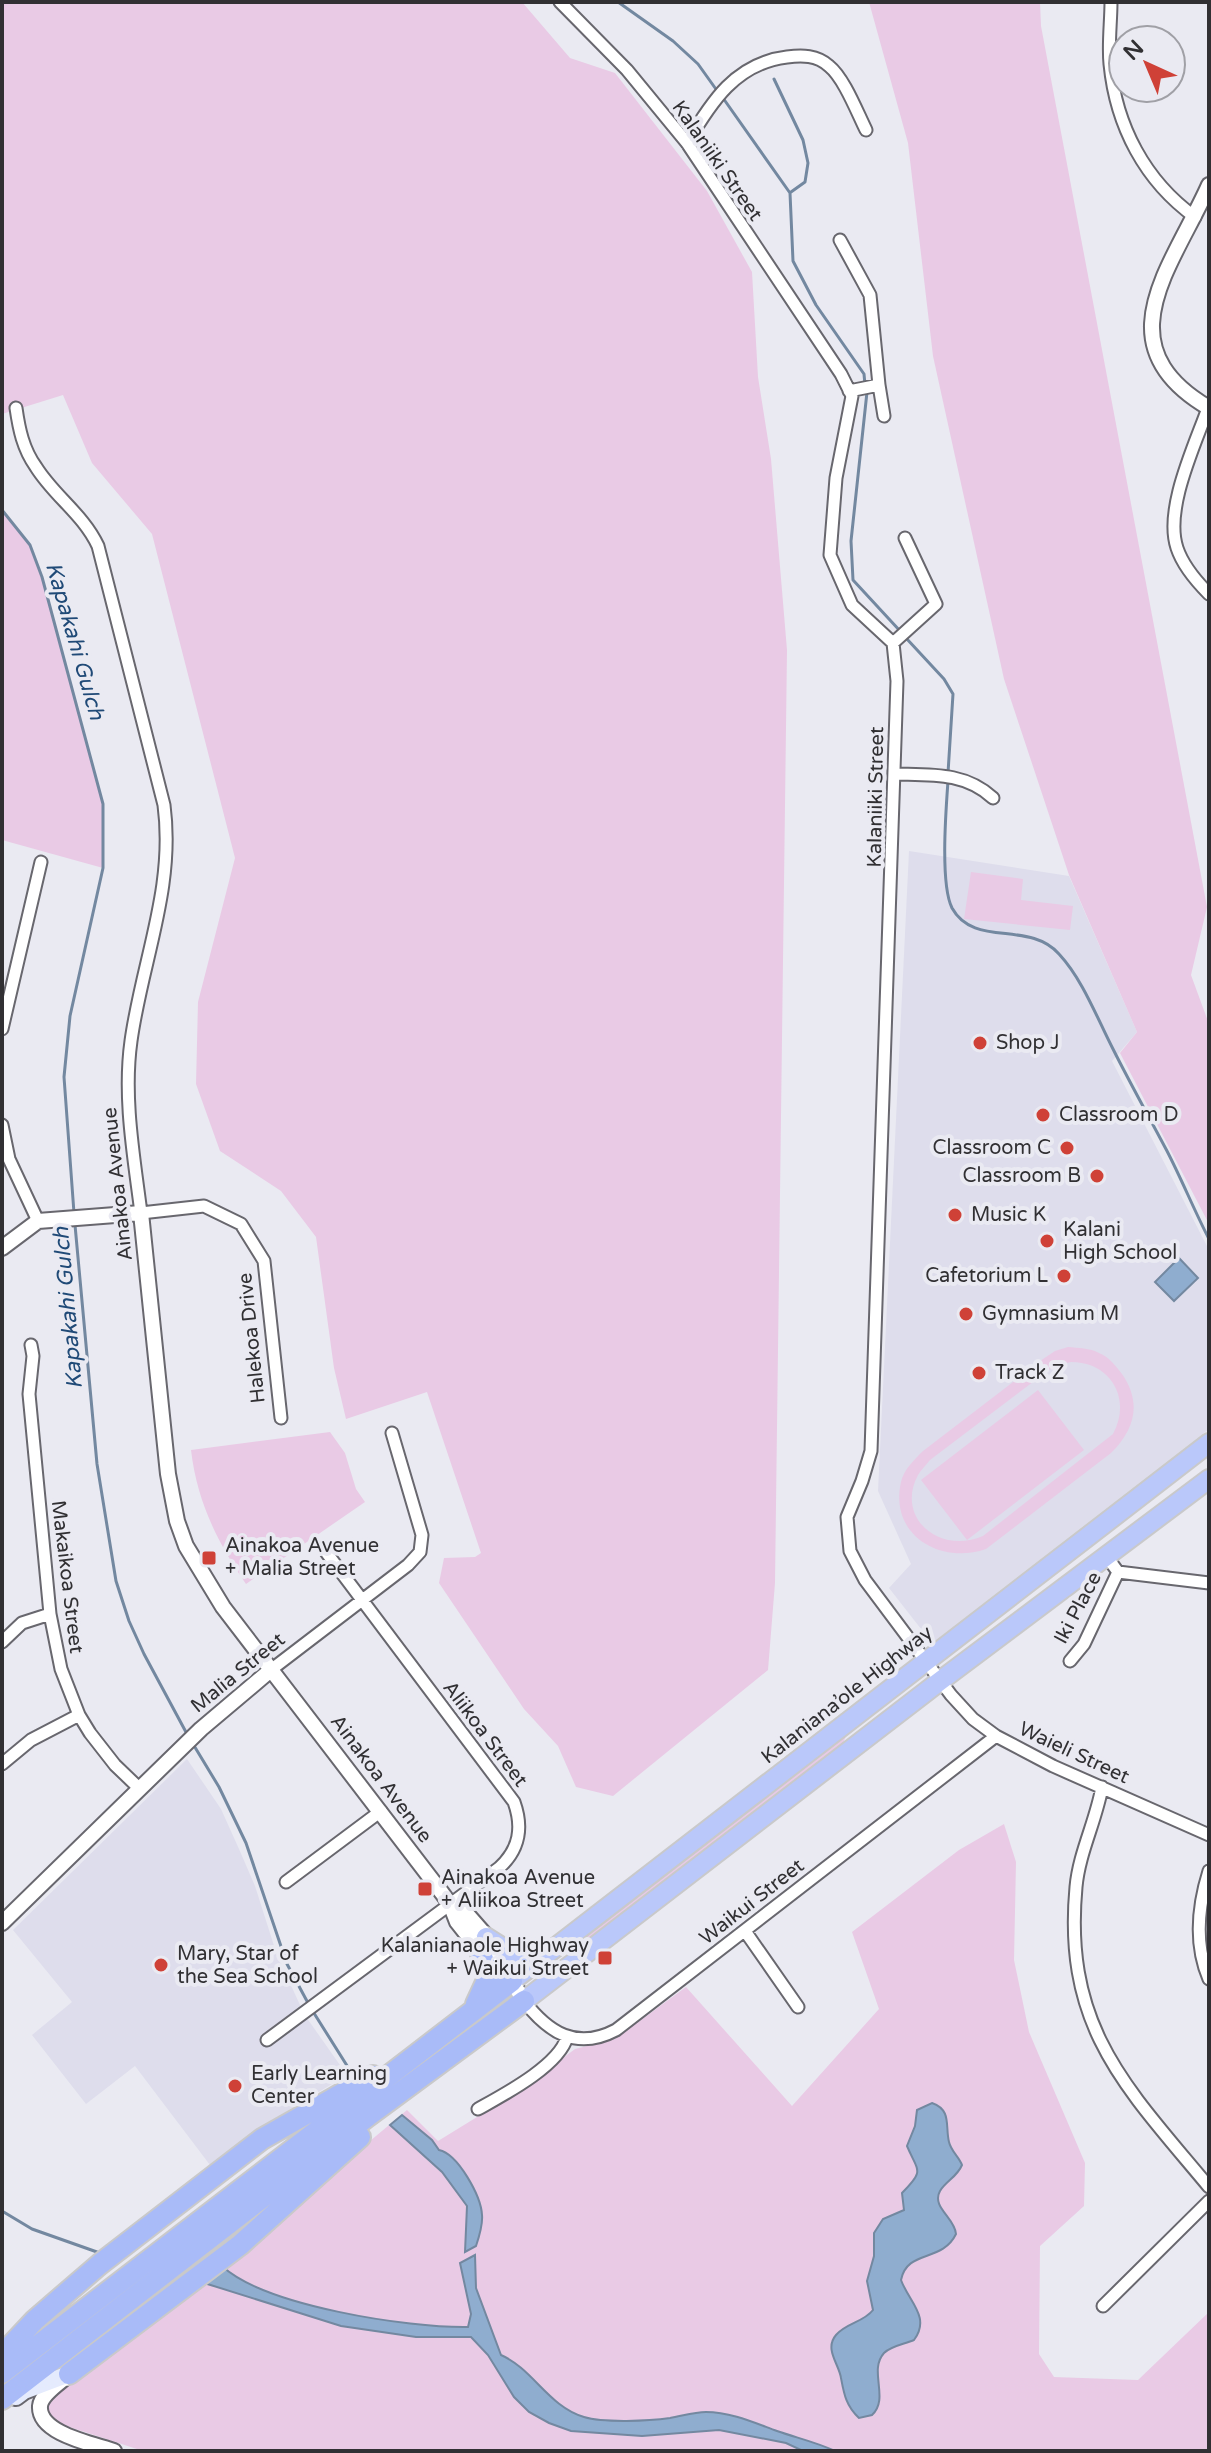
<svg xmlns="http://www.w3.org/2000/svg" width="1211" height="2453" viewBox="0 0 1211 2453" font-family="'Varela Round',sans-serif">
<rect width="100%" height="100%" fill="#eaeaf2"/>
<path fill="#deddec" d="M909,851L1069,876L1137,1032L1112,1061L1209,1250V1429L932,1643L889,1588L911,1564L878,1491Z
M187,1759L221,1809L239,1849L255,1886L276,1952L304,2014L347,2075L254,2131L210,2165L135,2066L86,2104L32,2035L72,2002L13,1930Z"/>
<path fill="#e9cae5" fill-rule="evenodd" d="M2,2H522L570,58L615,73L707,191L752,272L758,377L771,459L787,650L775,1583L768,1670L613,1796L576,1787L558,1746L524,1709L439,1583L444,1558L475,1557L481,1553L427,1392L346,1419L334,1368L316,1237L281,1191L220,1151L196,1084L198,1002L235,858L152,534L92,463L63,395L2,414Z
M869,2H1040L1041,26L1207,907L1191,975L1209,1024V1224L1120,1053L1137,1032L1069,875L1004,679L933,356L908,143Z
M2,510L30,545L42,577L103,804V868L2,840Z
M971,872L1023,879L1021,900L1073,906L1070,930L964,919Z
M1068,1347C1078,1348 1090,1348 1099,1353C1109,1357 1116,1366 1122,1374C1142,1403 1135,1429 1111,1453L986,1549C940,1565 889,1535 901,1482C904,1469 915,1459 923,1451L1043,1359L1055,1351ZM1071,1362C1111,1362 1132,1399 1113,1434L983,1536C940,1555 895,1518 918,1475C921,1470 926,1465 930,1460L1054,1366Z
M1038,1390L1084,1450L967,1540L921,1480Z
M330,1432L345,1453L356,1489L365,1502L246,1584C217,1542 197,1501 191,1450Z
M847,1734L842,1745L598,1934L582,1941L599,1924Z
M1004,1824L1016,1862L1014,1960L1029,2032L1085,2163L1084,2206L1040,2246L1039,2354L1054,2377L1138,2380L1209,2312V2451H143L51,2421L47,2409L57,2390L308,2193L407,2110L438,2141L516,2093L575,2049L615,2039L686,1987L792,2106L879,2009L852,1932L959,1850Z"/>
<path fill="#8fadcf" stroke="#7388a0" stroke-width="2" d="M1179,1258L1198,1278L1174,1301L1155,1282Z
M932,2103C952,2110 945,2126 949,2142C951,2151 959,2157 962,2165C957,2177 946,2181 940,2191C931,2207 955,2218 956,2234C942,2263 907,2249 901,2280C909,2302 931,2317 914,2340C905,2344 891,2346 884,2353C868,2371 890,2398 872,2415L859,2418C846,2406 844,2394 841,2378C839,2364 824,2349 836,2335C846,2323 864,2322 873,2310L867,2281L874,2256V2233L883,2219L904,2210L902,2193C925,2170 918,2172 907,2146L915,2126L917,2110Z
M402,2115L432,2140L439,2150C458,2154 481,2196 482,2215C483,2225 479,2237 476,2246L465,2252L467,2206L442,2172L390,2125Z
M475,2255L476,2288L501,2355C533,2369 549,2407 584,2417C604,2423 649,2421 670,2418C682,2416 694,2412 706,2412C731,2412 755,2423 777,2431C797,2438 816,2442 835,2451H803L786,2443L719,2430L642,2436L571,2431L549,2423L529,2412L514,2397L488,2355L471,2337H416L341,2326L201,2282L222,2266C265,2306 408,2328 468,2327L471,2314L460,2263Z"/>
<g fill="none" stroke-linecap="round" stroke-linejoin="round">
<path stroke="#7388a0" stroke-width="3" d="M618,2L673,41L698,64L718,92
M774,79L803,140L808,163L805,182L791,192
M723,98L790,193L793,261L816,305L864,374L865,385
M867,392L851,541L853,580L901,632
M2,510L30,545L42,577L103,804V868L70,1016L64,1077L74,1213
M906,638L944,679L953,694L948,773
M948,781C946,809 940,884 952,908C974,948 1029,920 1059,954C1083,980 1097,1018 1113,1049C1130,1083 1149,1117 1167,1151C1182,1180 1194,1210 1209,1239
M75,1225L97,1464L116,1581L129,1621L144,1654L187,1734
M193,1744L219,1787L246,1843L287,1964L308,2003
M312,2010L351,2072
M2,2211L32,2229L97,2252"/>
<defs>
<path id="minor" d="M560,2L627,70L687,143L841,374L852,396L836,478L830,555L852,605L893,643L897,681L871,1451L862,1481L847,1517L850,1551L865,1580L951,1695L973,1719L996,1736L1053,1766L1209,1835
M1111,2C1111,22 1108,44 1110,64C1116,126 1145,181 1195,217
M687,143C711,102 736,63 787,57C802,55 817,55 829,66C844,78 857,112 866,130
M840,240L870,295L879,385L849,391
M879,385L884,416
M16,408C19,429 23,449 36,467C54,496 83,514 98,546L164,805C175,888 142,961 131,1041C123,1098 134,1157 141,1213L204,1206L241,1224L264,1261L281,1418
M1208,408C1195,445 1164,509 1177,548C1183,566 1196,581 1209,594
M893,643L936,604L905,538
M895,774C931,775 965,772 993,798
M2,1029L41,862
M2,1125L9,1159L38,1221
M31,1345L33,1356L29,1394L50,1614L61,1669L79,1715L90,1733L115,1765L140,1789
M1107,1557L1118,1572L1209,1583
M2,1642L22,1623L50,1614
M1070,1661L1084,1644L1118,1572
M272,1669L408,1565L420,1552L422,1535L392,1433
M2,1764L31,1740L79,1715
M1102,1787C1096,1821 1079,1853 1076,1887C1063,2028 1126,2087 1209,2187
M1209,1871C1198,1906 1194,1944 1209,1979
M286,1882L381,1811
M745,1931L798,2007
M524,2001C548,2032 576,2051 616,2030L996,1736
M267,2040L499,1868C520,1849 523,1827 514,1802L326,1552
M478,2109C503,2095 559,2066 567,2037
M1103,2306L1209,2201"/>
<path id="tertiary" d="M1209,185C1173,266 1101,345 1209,408
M2,1248L38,1221L141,1213L168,1474L177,1521L186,1546L223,1607L442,1893L450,1904L457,1922L480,1951L512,1981L524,2001
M450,1904L467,1914L510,1963L512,1981
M2,1923L201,1729L272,1669
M66,2377C58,2384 41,2395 40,2406C38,2434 94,2444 114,2451"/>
<path id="secondary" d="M16,2397L24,2391L69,2374"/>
<path id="trunk" d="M486,1937L516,1956L545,1955
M512,1981L1209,1443
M524,2001L940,1681L1209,1479"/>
<path id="motorway" d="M476,2004L489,1976L480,1951
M2,2355L35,2320L100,2264L262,2139L373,2076
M2,2373L512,1981
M69,2374L240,2245L360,2137
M2,2399L368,2116L524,2001"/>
</defs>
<use href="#minor" stroke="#68676e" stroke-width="15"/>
<use href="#tertiary" stroke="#68676e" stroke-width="18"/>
<use href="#secondary" stroke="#68676e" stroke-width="20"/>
<use href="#trunk" stroke="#c9c9ca" stroke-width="22"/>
<use href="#motorway" stroke="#c9c9ca" stroke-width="24"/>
<use href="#minor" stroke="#fff" stroke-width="11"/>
<use href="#tertiary" stroke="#fff" stroke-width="14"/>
<use href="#secondary" stroke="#e5ebfd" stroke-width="16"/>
<use href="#trunk" stroke="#bac8fa" stroke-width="18"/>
<use href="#motorway" stroke="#a9bbf8" stroke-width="20"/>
</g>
<g fill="#cf4137" stroke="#eaeaf2" stroke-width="3">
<circle cx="980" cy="1043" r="8"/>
<circle cx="1043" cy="1115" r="8"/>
<circle cx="1067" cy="1148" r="8"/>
<circle cx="1097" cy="1176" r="8"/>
<circle cx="955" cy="1215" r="8"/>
<circle cx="1047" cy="1241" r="8"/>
<circle cx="1064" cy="1276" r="8"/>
<circle cx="966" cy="1314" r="8"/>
<circle cx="979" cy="1373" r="8"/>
<rect x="201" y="1550" width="16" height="16" rx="4"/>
<rect x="417" y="1881" width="16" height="16" rx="4"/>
<rect x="597" y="1950" width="16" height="16" rx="4"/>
<circle cx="161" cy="1965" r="8"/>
<circle cx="235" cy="2086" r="8"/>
</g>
<g text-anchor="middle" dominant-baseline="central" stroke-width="8" stroke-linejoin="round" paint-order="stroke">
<g font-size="20" fill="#313033" stroke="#eaeaf2">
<text transform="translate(717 161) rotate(55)">Kalaniiki Street</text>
<text transform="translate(876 797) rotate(-89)">Kalaniiki Street</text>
<text transform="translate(118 1184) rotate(-96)">Ainakoa Avenue</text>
<text transform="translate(252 1338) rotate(-96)">Halekoa Drive</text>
<text transform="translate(67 1577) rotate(83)">Makaikoa Street</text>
<text transform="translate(1078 1608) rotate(-62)">Iki Place</text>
<text transform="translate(238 1673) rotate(-39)">Malia Street</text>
<text transform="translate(847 1695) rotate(-38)">Kalaniana’ole Highway</text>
<text transform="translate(485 1734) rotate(53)">Aliikoa Street</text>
<text transform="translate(1074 1753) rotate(25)">Waieli Street</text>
<text transform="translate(381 1779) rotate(53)">Ainakoa Avenue</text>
<text transform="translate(752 1902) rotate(-38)">Waikui Street</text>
</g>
<g font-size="20" fill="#313033" stroke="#eaeaf2" text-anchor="start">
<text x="996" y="1043">Shop J</text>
<text x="1059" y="1115">Classroom D</text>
<text x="1051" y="1148" text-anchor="end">Classroom C</text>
<text x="1081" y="1176" text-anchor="end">Classroom B</text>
<text x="971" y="1215">Music K</text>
<text x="1063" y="1230">Kalani<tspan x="1063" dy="23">High School</tspan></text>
<text x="1048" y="1276" text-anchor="end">Cafetorium L</text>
<text x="982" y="1314">Gymnasium M</text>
<text x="995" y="1373">Track Z</text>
<text x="225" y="1546">Ainakoa Avenue<tspan x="225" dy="23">+ Malia Street</tspan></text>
<text x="441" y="1878">Ainakoa Avenue<tspan x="441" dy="23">+ Aliikoa Street</tspan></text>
<text x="589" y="1946" text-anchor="end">Kalanianaole Highway<tspan x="589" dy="23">+ Waikui Street</tspan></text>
<text x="177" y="1954">Mary, Star of<tspan x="177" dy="23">the Sea School</tspan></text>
<text x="251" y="2074">Early Learning<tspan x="251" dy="23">Center</tspan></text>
</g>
<g font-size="22" font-style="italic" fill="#204a77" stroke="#eaeaf2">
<text transform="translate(75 641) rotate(74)">Kapakahi Gulch</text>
<text transform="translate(68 1308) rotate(-95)">Kapakahi Gulch</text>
</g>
</g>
<rect width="1211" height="2453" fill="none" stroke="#313033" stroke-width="8"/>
<g transform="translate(1147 64) rotate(316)"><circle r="38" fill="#eaeaf2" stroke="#a0a0a6" stroke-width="2"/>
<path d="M0-6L14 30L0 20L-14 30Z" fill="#cf4137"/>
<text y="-12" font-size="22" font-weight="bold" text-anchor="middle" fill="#313033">N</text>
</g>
</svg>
